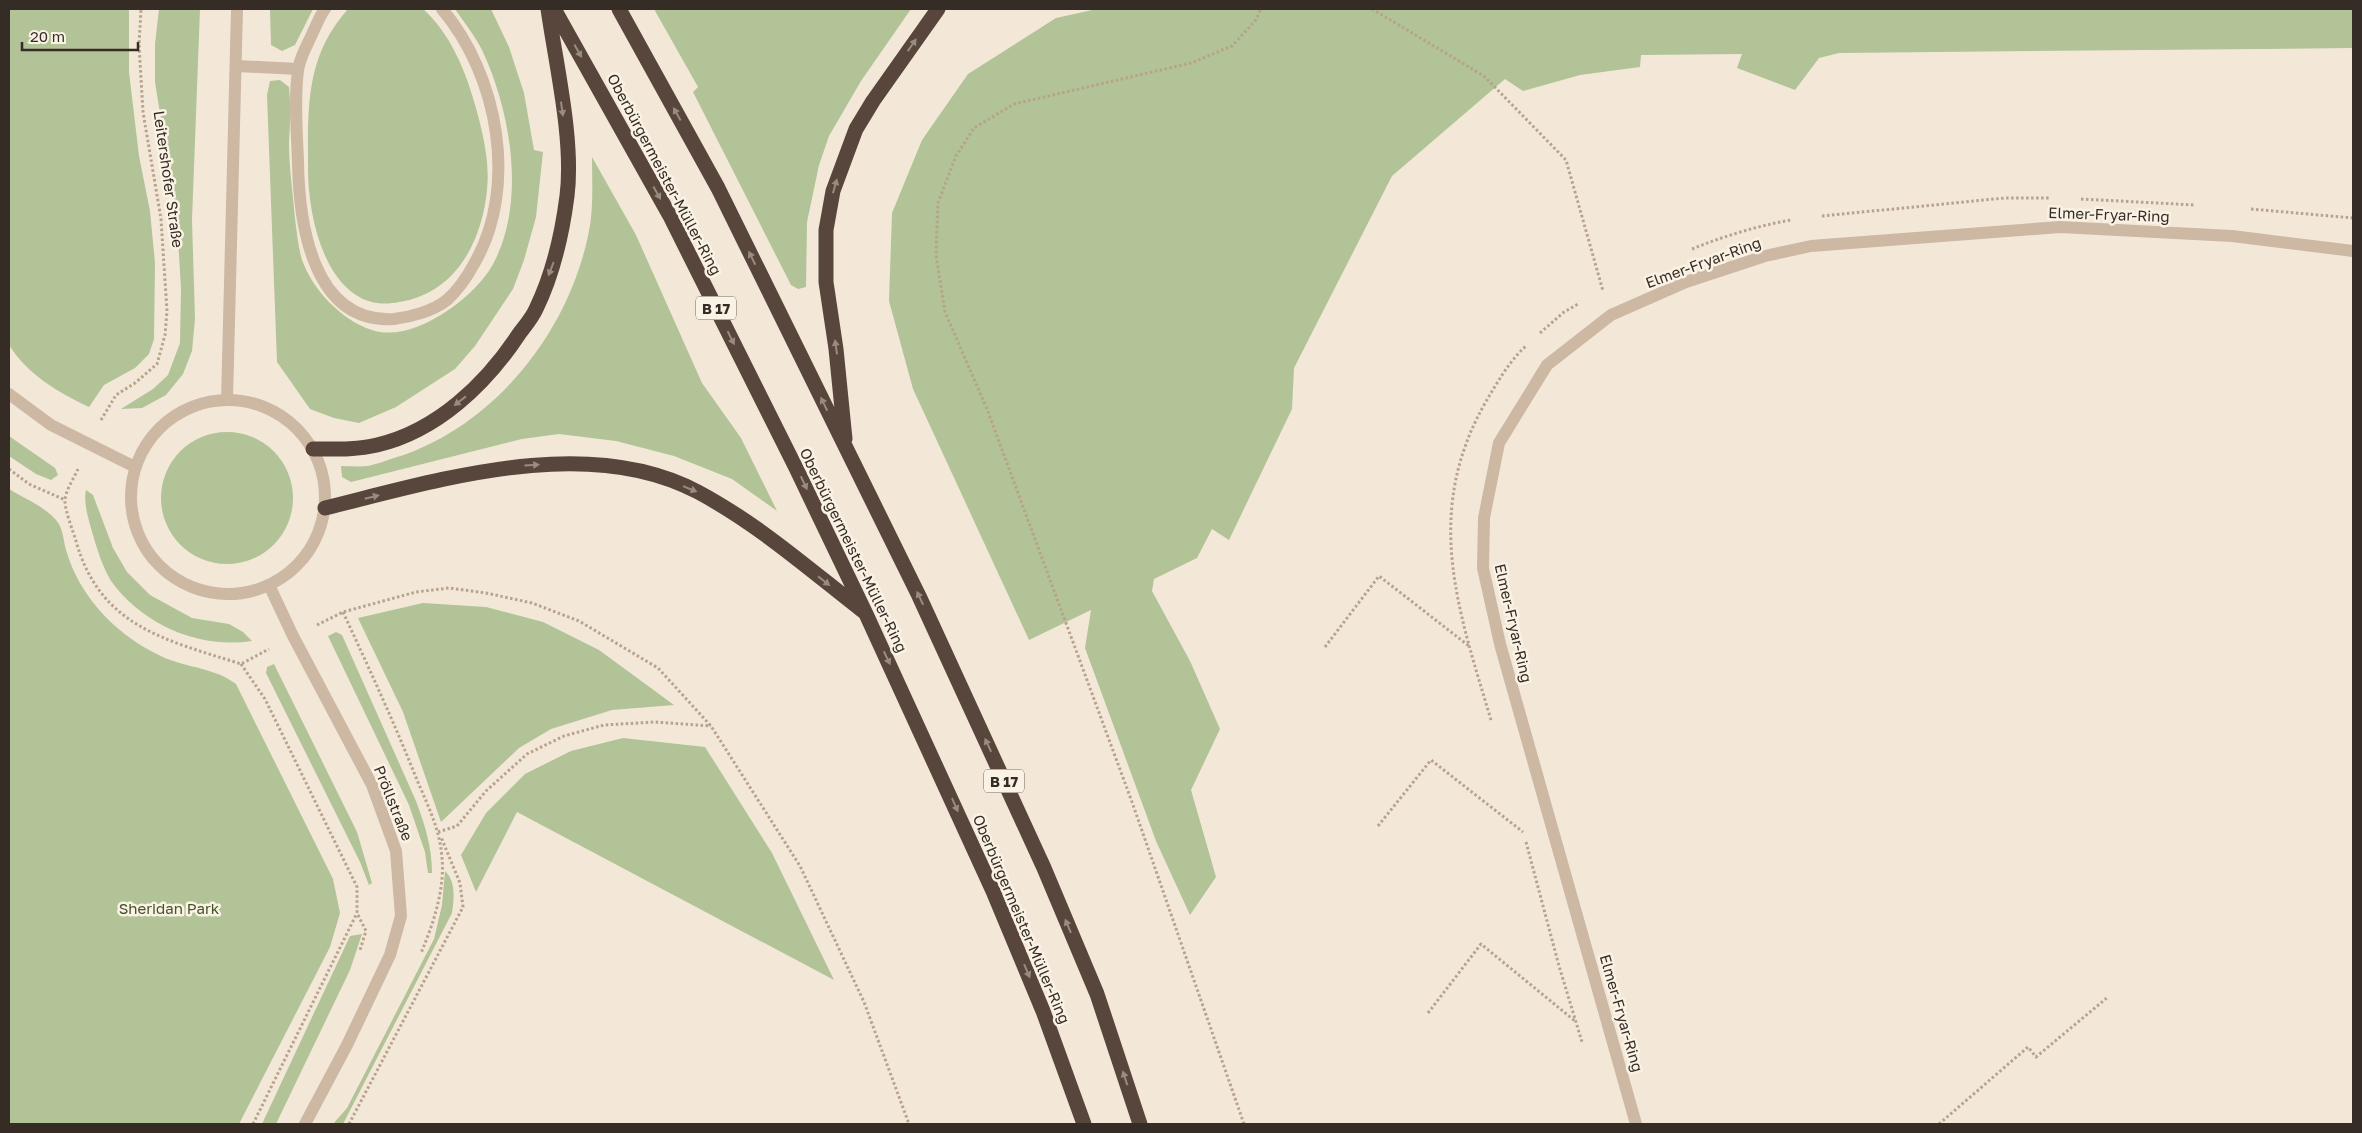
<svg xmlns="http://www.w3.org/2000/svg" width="2362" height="1133" viewBox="0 0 2362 1133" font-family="'Golos Text',sans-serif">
<rect width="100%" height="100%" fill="#f3e8d8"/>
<path fill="#b1c397" d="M9,9H129V72L139,156L150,211L155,263L154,339L149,354L135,368L104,385L89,407C59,393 27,374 9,345Z
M159,9H200L192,220L195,319L192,351L183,374L166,395L142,408L121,409L153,389L168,375L180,343L181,289L177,220L155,82V44Z
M270,9H313L295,45L282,51L271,45Z
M348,9H423C451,34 466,72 476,108C483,134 490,162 487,190C482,242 455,294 399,302C385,305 369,304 356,295C320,272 308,209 308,169C308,108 305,57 348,9Z
M455,9H491L509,47L524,93L534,150L543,152L536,217L524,260L513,289L475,346L455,369L396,407L359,423L334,418L310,409L277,362L267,95L270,81L280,80L289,87C291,106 290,124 289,143C289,168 293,194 295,219C297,232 298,247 302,260C313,290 341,320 372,330C412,344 473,299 492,266C527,204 511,111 482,50C475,36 464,22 455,9Z
M654,9H911L861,81L829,136L819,165L807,222L806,287L798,289L791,285L693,92L698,87Z
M1097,9H2353V48L1839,53L1819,58L1795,90L1737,68L1742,54L1641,55L1640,67L1580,75L1523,91L1505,79L1392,176L1294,368L1292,409L1229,540L1212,529L1197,558L1154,579L1152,591L1190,661L1220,729L1191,790L1216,877L1190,915L1156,841L1085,648L1091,610L1029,640L913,389L889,301L892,213L922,140L968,74L1056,18Z
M592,157L636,235L702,383L741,438L777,511L732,479L674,456L616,441L559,434L522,439L351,482L342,477L341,466C350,466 360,467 368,466C377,464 385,461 394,458C492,428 567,335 588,236C594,210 592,183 592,157Z
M161 498a66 66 0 1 1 132 0a66 66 0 1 1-132 0Z
M9,436L55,468L58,475L51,480L36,474L9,456Z
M9,489C24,498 45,507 56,520C64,529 63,542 67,553C75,580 93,606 114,625C128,638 147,650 165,658C189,668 215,668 236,684L333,879L340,913L330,947L239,1124H9Z
M86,490L93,495L113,548L127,572L150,595L192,618L229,624L243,632L252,641C199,649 143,625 111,581C103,568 97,549 93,535C89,521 83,503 86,490Z
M423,603L486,607L543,622L599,650L674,705L612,710L551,729L519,748L441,822L403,712L358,618Z
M336,632L342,635L416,801C425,825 432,847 432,873H428L425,852L409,805L328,636Z
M274,664L357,832L372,883L369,885L360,862L266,673L267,667Z
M623,738L705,747L772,853L834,980L517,812L476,892L461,855L486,813L525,774L571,751Z
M445,871C456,881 454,899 452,913L343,1124H333L347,1108L434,939L442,905Z
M362,934L350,970L276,1124H262L350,936Z"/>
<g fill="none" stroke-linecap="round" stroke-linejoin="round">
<path stroke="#b7a28d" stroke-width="3" stroke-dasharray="2.5 2.5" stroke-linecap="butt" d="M1372,9L1484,76L1566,160L1603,291
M2081,199L2195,205
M2251,209L2353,218
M1822,216L2005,198H2050
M1692,249C1724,236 1757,226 1791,220
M1540,333L1564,312L1578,304
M101,420L116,395L135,383L157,364L165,335L167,311L161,219L143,112L139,45L141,9
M9,469L29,484L65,500
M78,469C74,478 65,491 65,501C65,511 73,531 76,541C100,627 166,640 241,664L269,649
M343,612C368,666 393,720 415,775C426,802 440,828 442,858C445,889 433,925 421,953
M317,625L343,612L416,592L449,588L486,593L532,603L579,621L658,668L711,726L800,866L864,1002L909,1124
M1325,647L1379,576L1469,646
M241,664L265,699L357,887V913L366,931L360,950
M1491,720C1457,606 1422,510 1488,398C1499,380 1510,360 1526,346
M1378,826L1431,760L1523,832
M438,832L457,826L486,791L527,754L564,736L604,725L655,722L711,726
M1526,842L1559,966L1582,1042
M1428,1013L1481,944L1575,1021
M253,1124L357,913
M349,1124L463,907L460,883L441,837
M1244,1124L1132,802L987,409L945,312L936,255L938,203L956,156L974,128L1014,104L1191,63L1232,46L1255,21L1261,9
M1939,1124L2028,1047L2036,1057L2108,997"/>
<path stroke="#ccb8a3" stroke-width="12" d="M325,9C320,15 317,24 313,32C308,44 299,58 298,71C294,100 297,132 298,162C299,222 312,324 394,319C411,317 433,311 447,300C458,290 467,277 474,264C519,187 498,75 442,9
M237,66L298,69
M9,394L51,425L135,467
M131 497a97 97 0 1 1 194 0a97 97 0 1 1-194 0Z
M227,400L237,9
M269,585L293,636L372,785L396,851L401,916L390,955L347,1045L305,1124
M1636,1124L1500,644L1483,568L1484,518L1499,443L1547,365L1611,315L1686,282L1765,256L1811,246L2060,227L2232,236L2353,251"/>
<path stroke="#58463c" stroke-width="15" d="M554,9L670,216L796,468L866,614L993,891L1043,1011L1084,1124
M619,9L718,188L919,596L1044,868L1097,994L1140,1124
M845,439L836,349L826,282V230L833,191L856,129L873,101L938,9
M313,449C334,449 356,450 377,445C437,431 486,384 519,334C525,326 532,318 536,309C553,274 562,235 567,196C574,141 556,65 548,9
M325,508C439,480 587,433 698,492C758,524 809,569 863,611"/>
</g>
<defs><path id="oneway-solid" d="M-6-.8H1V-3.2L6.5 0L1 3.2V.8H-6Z" transform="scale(1.25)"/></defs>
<g fill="#998b7f">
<use href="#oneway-solid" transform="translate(912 45) rotate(-55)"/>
<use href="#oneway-solid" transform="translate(578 51) rotate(61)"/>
<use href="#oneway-solid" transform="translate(562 109) rotate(82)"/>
<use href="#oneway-solid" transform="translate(677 114) rotate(-119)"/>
<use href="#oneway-solid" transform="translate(835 186) rotate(-74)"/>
<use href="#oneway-solid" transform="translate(657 193) rotate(61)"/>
<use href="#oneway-solid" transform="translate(752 258) rotate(-116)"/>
<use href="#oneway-solid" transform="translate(551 269) rotate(111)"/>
<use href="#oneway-solid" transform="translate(731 338) rotate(63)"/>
<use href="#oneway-solid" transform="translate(836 347) rotate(-98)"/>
<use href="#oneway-solid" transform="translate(460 401) rotate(142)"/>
<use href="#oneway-solid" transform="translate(824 404) rotate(-116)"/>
<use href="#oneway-solid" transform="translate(532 465) rotate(-3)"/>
<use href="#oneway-solid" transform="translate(804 483) rotate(65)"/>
<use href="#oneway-solid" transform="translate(690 489) rotate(22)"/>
<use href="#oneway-solid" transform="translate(372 497) rotate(-14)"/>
<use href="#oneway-solid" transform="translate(824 581) rotate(38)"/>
<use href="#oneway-solid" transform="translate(920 598) rotate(-115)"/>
<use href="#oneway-solid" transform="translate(887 658) rotate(65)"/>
<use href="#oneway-solid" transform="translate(988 745) rotate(-115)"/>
<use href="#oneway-solid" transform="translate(955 805) rotate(66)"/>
<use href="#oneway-solid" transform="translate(1068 926) rotate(-113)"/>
<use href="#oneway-solid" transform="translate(1027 971) rotate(67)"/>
<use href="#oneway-solid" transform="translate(1125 1078) rotate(-108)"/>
</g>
<g text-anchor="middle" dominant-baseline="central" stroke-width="5" stroke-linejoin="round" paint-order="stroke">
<g fill="#faf2e4" stroke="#71675f" stroke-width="1">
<rect x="696" y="296.5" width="40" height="23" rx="4"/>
<rect x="984" y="769.5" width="40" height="23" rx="4"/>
</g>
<g font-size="14" font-weight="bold" fill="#362c26">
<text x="716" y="308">B 17</text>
<text x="1004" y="781">B 17</text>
</g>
<g font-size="15" fill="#362c26" stroke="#faf2e4">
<text transform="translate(665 174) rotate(62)">Oberbürgermeister-Müller-Ring</text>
<text transform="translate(169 179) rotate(82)">Leitershofer Straße</text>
<text transform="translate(2109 214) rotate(2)">Elmer-Fryar-Ring</text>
<text transform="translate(1703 262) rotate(-20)">Elmer-Fryar-Ring</text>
<text transform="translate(854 550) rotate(64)">Oberbürgermeister-Müller-Ring</text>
<text transform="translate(1514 623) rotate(77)">Elmer-Fryar-Ring</text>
<text transform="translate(394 803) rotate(68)">Pröllstraße</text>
<text transform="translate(1022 919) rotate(67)">Oberbürgermeister-Müller-Ring</text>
<text transform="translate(1622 1013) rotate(74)">Elmer-Fryar-Ring</text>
</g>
<g font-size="15" fill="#425628" stroke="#faf2e4">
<text x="169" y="908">Sheridan Park</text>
</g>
</g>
<rect width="2362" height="1133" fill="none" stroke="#362c26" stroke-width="20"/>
<path d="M22 42v8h116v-8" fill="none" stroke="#362c26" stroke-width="2.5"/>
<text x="30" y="42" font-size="15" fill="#362c26" stroke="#faf2e4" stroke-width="4" paint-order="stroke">20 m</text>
</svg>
